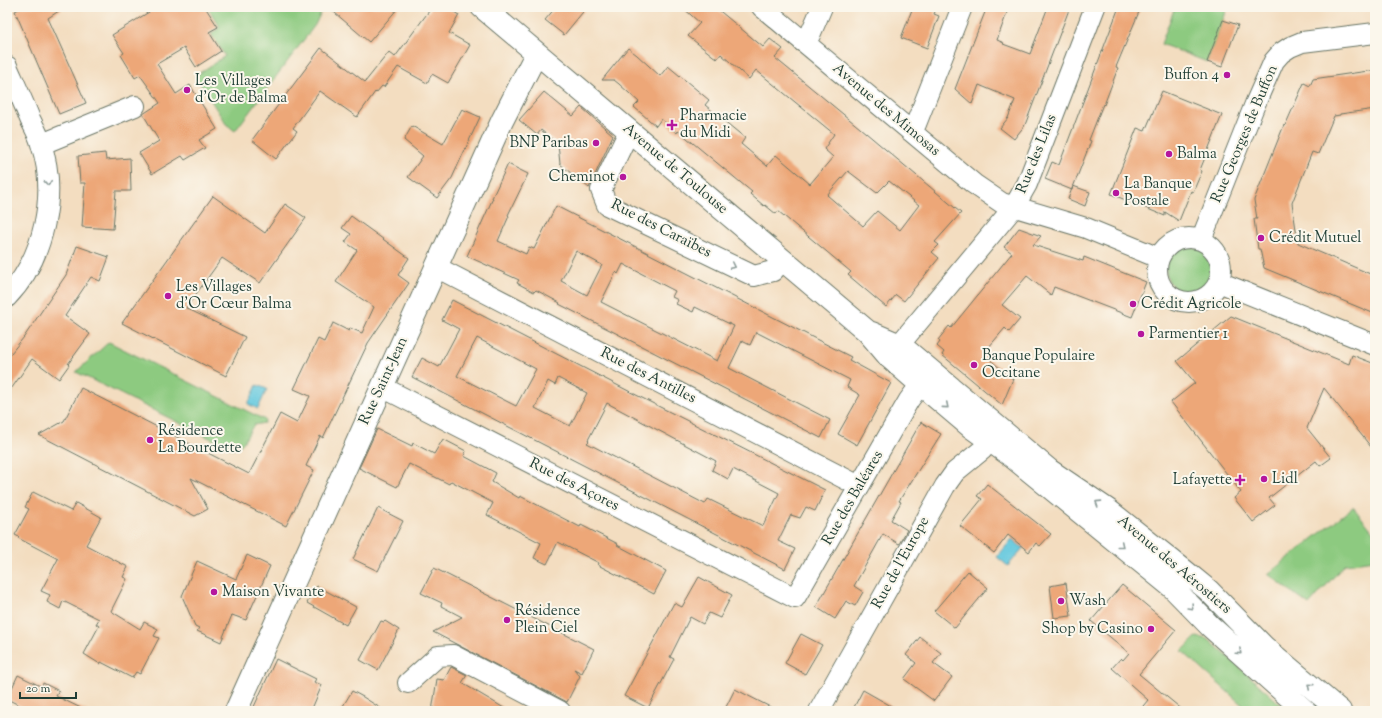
<svg xmlns="http://www.w3.org/2000/svg" width="1382" height="718" viewBox="0 0 1382 718" font-family="'Sorts Mill Goudy',serif">
<rect width="100%" height="100%" fill="#fbf7ec"/>
<filter id="ink" filterUnits="userSpaceOnUse"><feTurbulence type="fractalNoise" baseFrequency=".025" numOctaves="2"/><feDisplacementMap in="SourceGraphic" scale="8" xChannelSelector="R" yChannelSelector="G"/><feConvolveMatrix kernelMatrix="1 2 1 2 8 2 1 2 1" color-interpolation-filters="sRGB"/></filter>
<filter id="wash" filterUnits="userSpaceOnUse"><feTurbulence type="fractalNoise" baseFrequency=".012" numOctaves="4" result="noise"/><feDisplacementMap in="SourceGraphic" scale="16" xChannelSelector="R" yChannelSelector="G"/><feGaussianBlur stdDeviation="0.9" result="paint"/><feColorMatrix in="noise" values="0 0 0 0 0 0 0 0 0 0 0 0 0 0 0 0 0 1.4 0 .05"/><feComposite in="paint" operator="in"/></filter>
<g filter="url(#wash)">
<rect width="100%" height="100%" fill="#f3ddc0"/>
<path fill="#8dca80" stroke="#56845a" d="M210,7H319L322,10L315,25L235,131L226,124L195,76L225,56L211,34L220,27L208,8Z
M1175,7H1228L1207,62L1161,44Z
M1166 270a23 23 0 1 1 46 0a23 23 0 1 1-46 0Z
M109,342L265,420L264,423L254,425C247,433 244,450 230,448L76,372Z
M1353,507L1375,534V560L1345,564L1309,605L1268,574Z
M1196,637L1208,639L1288,711H1249L1182,651Z"/>
<path fill="#61c7de" stroke="#408289" d="M257,385L267,389L258,409L248,404Z
M1012,539L1023,548L1008,566L997,557Z"/>
<g id="blocks">
<path fill="#eda778" fill-rule="evenodd" d="M23,7H65L48,18L86,103L59,114L15,11Z
M157,7H205L218,27L209,32L221,51L196,67L184,48L157,64L176,94L190,85L217,129L199,140L205,148L185,160L182,156L152,174L139,153L159,141L143,114L160,103L140,75L135,78L121,55L124,53L112,35Z
M328,7H399L369,42Z
M432,7H445L459,15L449,33L470,45L448,83L432,74L427,83L398,67L384,87L382,86L376,93L375,92L357,117L320,91L293,128L297,131L276,159L252,140L321,48L365,82L389,52L395,57Z
M556,7H587L564,35L545,20Z
M682,7H715L763,47L770,39L783,49L775,58L866,133L961,213L935,242L939,245L932,252L939,258L904,301L896,295L886,307L848,275L851,272L778,211L776,214L765,205L764,206L750,194L752,192L681,133L678,131L677,133L661,119L656,126L634,107L639,102L619,84L614,80H602L628,48L637,55L660,76L668,66L709,100L705,105L745,138L741,144L767,166L776,155L810,184L833,157L824,149L834,134L756,70L749,79L721,54L717,59L688,36L700,23ZM848,171L877,193L889,181L919,205L900,230L877,211L863,226L827,195Z
M913,7H937L934,14L939,16L927,48L901,38Z
M987,7H1009L997,40L1004,43L1003,44L1030,54L1048,7H1070L1025,125L1014,139L1000,128L1008,118L1015,100L979,85L972,104L955,89Z
M1119,7H1141L1116,67L1118,68L1104,105L1103,104L1089,140L1091,141L1072,190L1045,179L1052,162L1059,165Z
M1223,20L1238,25L1222,67L1207,62Z
M1375,70V109L1340,114V115L1334,116L1318,154L1312,152L1292,203L1298,243L1375,276V314L1264,268L1260,249H1258L1254,219H1257L1254,200L1284,125L1285,126L1304,83L1310,86L1313,79Z
M1162,91L1222,115L1200,170L1202,171L1193,192L1191,191L1179,221L1165,212V216L1111,194L1137,128L1145,131Z
M544,92L573,116L581,107L613,135L589,188L560,164L558,144L541,130L537,135L519,120Z
M462,109L480,117L452,178L437,198L408,177L423,156L404,140L412,126L443,144Z
M105,153L106,160L130,158L131,191H116L113,229L82,227L85,183H80L78,156Z
M508,164L528,174L508,215L509,216L498,241L526,254L529,247L534,249L556,206L851,357L849,360L891,383L857,445L838,434L860,395L847,387L850,380L756,332L750,345L742,341L729,368L830,420L821,438L559,304L560,303L536,290L534,292L517,283L519,280L467,256L493,198H492ZM576,251L602,265L587,295L561,281ZM623,264L675,291L672,297L678,300L676,304L693,312L695,307L734,326L717,361L601,302L616,272L618,274Z
M1073,186L1090,192L1085,206L1068,199Z
M213,196L265,233L285,204L306,218L260,283L222,258L186,308L245,337L226,376L122,323Z
M351,216L409,258L398,275L409,283L368,343L323,438L320,436L306,466L314,470L286,526L191,478L208,509L195,516L39,435L64,421L81,388L249,474L280,414L297,423L310,396L294,389L318,339L324,342L333,323L349,331L350,328L362,333L374,307L336,282L357,250L345,242L351,234L342,228Z
M1019,228L1041,236L1033,245L1083,261L1084,257L1146,282L1132,317L1054,287L1051,295L1027,276L1002,305L1020,319L1009,332L1005,328L983,354L1013,379L1002,405L942,355L944,352L937,346L940,342L938,340L949,326L951,328L1012,253L1004,247Z
M77,246L109,257L100,281L91,277L65,316L90,334L68,364L69,365L59,379L32,359L7,395V358L24,337L66,275Z
M452,300L646,400L825,490L815,511L806,507L800,518L791,515L778,541L795,549L785,569L412,377L422,358L439,367L459,329L442,320ZM477,338L536,369L516,406L457,376ZM558,378L587,393L570,426L535,408L548,381L555,385ZM607,403L716,461L712,470L728,479L733,469L779,493L763,526L708,499L705,504L587,443L589,441L588,440Z
M1231,316L1349,364L1352,355L1375,364V452L1324,388L1307,428L1331,458L1320,466L1316,461L1269,498L1275,505L1253,522L1234,498L1241,492L1171,402L1195,383L1177,361Z
M921,422L941,434L899,501L901,502L891,520L907,530L899,544L883,534L854,586L863,592L855,606L846,601L835,619L816,607Z
M377,429L412,446L413,443L434,454L443,439L466,451L464,456L496,473L492,482L519,498L520,496L580,527L581,525L618,544L617,545L666,571L654,594L598,565L599,563L558,542L547,564L534,558L541,543L487,515L493,503L451,481L449,484L409,464L397,487L359,468Z
M987,484L1051,534L1040,546L1036,543L1029,552L1008,535L994,553L960,526L982,499L977,496Z
M33,492L71,511L76,503L101,517L86,545L128,567L123,577L127,579L111,611L140,629L144,622L158,629L154,636L159,638L140,674L136,672L132,678L101,662L100,664L84,654L99,626L96,624L99,619L63,601L60,609L47,602L50,595L41,591L58,559L18,538L19,537L15,535L29,509L25,507Z
M378,508L403,521L378,571L353,559Z
M247,555L270,566L246,620L232,615L221,642L197,631L199,628L195,626L182,596L197,561L236,579Z
M434,568L594,649L582,673L574,669L580,676L567,702L433,632L462,617L441,606L442,603L421,593Z
M968,571L988,588L955,628L934,611Z
M699,577L732,595L720,618L709,613L703,624L690,617L670,657L674,659L648,708L624,696L674,603L682,607Z
M1066,583L1071,616L1054,618L1050,586Z
M1122,585L1176,630L1139,674L1184,711H1139L1148,700L1112,668L1121,658L1123,660L1129,653L1091,621Z
M317,586L356,607L346,625L307,603Z
M381,621L384,622L385,621L399,630L378,670L360,660Z
M801,634L822,645L805,674L785,663Z
M920,637L941,653L933,663L952,677L934,701L904,679L916,663L906,655Z
M276,659L316,679L314,682L322,685L311,711H252Z
M451,667L467,675L462,683L509,711H432L437,679L444,680Z
M18,675L42,687L43,683L59,691L56,696L87,711H21L23,707L7,699Z
M735,689L778,711H724Z
M863,690L900,711H852Z
M352,691L363,697L385,711H340Z"/>
</g>
</g>
<g filter="url(#ink)">
<use href="#blocks" fill-opacity="0" stroke="#697565" stroke-width="1"/>
<g fill="none" stroke-linecap="round" stroke-linejoin="round">
<defs>
<path id="street" d="M762,7L974,184L1002,203L1086,228L1159,258
M803,42L810,35L822,7
M7,66C15,84 23,101 30,119C34,127 39,135 41,144C58,194 44,259 7,297
M629,131L601,190L607,205L754,276L773,271L783,260
M910,131L916,124L962,7
M42,144L135,106
M1157 270a32 32 0 1 1 64 0a32 32 0 1 1-64 0Z
M1201,240L1255,104L1274,61L1281,53L1290,47L1302,42L1375,33
M436,267L859,486
M1219,282L1375,345
M889,357L1014,207L1027,184L1095,7
M382,387L795,598L909,400L930,372
M408,683L438,656L453,655L560,711
M819,711L945,486L955,472L982,450L1000,429"/>
<path id="secondary" d="M482,7L867,331L889,357L920,384L971,427L1010,455L1172,587L1210,626L1305,711
M872,333L900,345L1049,470L1108,510L1181,568L1208,590L1264,647L1340,711
M236,711L502,121L532,62L539,55"/>
</defs>
<use href="#street" stroke="#697565" stroke-width="22"/>
<use href="#secondary" stroke="#697565" stroke-width="24"/>
<use href="#street" stroke="#fff" stroke-width="20"/>
<use href="#secondary" stroke="#fff" stroke-width="22"/>
</g>
<defs><path id="oneway-chevron" d="M-2-3.5L2.5 0L-2 3.5" fill="none" stroke-width="1.6" stroke-linecap="round" stroke-linejoin="round"/></defs>
<g stroke="#8f9e9a">
<use href="#oneway-chevron" transform="translate(48 183) rotate(84)"/>
<use href="#oneway-chevron" transform="translate(733 266) rotate(26)"/>
<use href="#oneway-chevron" transform="translate(946 406) rotate(40)"/>
<use href="#oneway-chevron" transform="translate(1098 503) rotate(-147)"/>
<use href="#oneway-chevron" transform="translate(1121 545) rotate(39)"/>
<use href="#oneway-chevron" transform="translate(1191 607) rotate(46)"/>
<use href="#oneway-chevron" transform="translate(1239 652) rotate(42)"/>
<use href="#oneway-chevron" transform="translate(1310 686) rotate(-140)"/>
</g>
</g>
<g fill="#b5179e" stroke="#fbf7ec" stroke-width="1.5">
<circle cx="1227" cy="75" r="4"/>
<circle cx="187" cy="90" r="4"/>
<path d="M670 119h4v4h4v4h-4v4h-4v-4h-4v-4h4z"/>
<circle cx="596" cy="143" r="4"/>
<circle cx="1169" cy="154" r="4"/>
<circle cx="623" cy="177" r="4"/>
<circle cx="1116" cy="193" r="4"/>
<circle cx="1261" cy="238" r="4"/>
<circle cx="168" cy="296" r="4"/>
<circle cx="1133" cy="304" r="4"/>
<circle cx="1141" cy="334" r="4"/>
<circle cx="974" cy="365" r="4"/>
<circle cx="150" cy="440" r="4"/>
<circle cx="1264" cy="479" r="4"/>
<path d="M1238 474h4v4h4v4h-4v4h-4v-4h-4v-4h4z"/>
<circle cx="214" cy="592" r="4"/>
<circle cx="1061" cy="601" r="4"/>
<circle cx="507" cy="620" r="4"/>
<circle cx="1151" cy="629" r="4"/>
</g>
<g text-anchor="middle" dominant-baseline="central" stroke-width="4" stroke-linejoin="round" paint-order="stroke">
<g font-size="15" fill="#1f3d34" stroke="#fbf7ec" text-anchor="start">
<text x="1219" y="75" text-anchor="end">Buffon 4</text>
<text x="195" y="81">Les Villages<tspan x="195" dy="17">d'Or de Balma</tspan></text>
<text x="680" y="116">Pharmacie<tspan x="680" dy="17">du Midi</tspan></text>
<text x="588" y="143" text-anchor="end">BNP Paribas</text>
<text x="1177" y="154">Balma</text>
<text x="615" y="177" text-anchor="end">Cheminot</text>
<text x="1124" y="184">La Banque<tspan x="1124" dy="17">Postale</tspan></text>
<text x="1269" y="238">Crédit Mutuel</text>
<text x="176" y="287">Les Villages<tspan x="176" dy="17">d'Or Cœur Balma</tspan></text>
<text x="1141" y="304">Crédit Agricole</text>
<text x="1149" y="334">Parmentier 1</text>
<text x="982" y="356">Banque Populaire<tspan x="982" dy="17">Occitane</tspan></text>
<text x="158" y="431">Résidence<tspan x="158" dy="17">La Bourdette</tspan></text>
<text x="1272" y="479">Lidl</text>
<text x="1232" y="480" text-anchor="end">Lafayette</text>
<text x="222" y="592">Maison Vivante</text>
<text x="1069" y="601">Wash</text>
<text x="515" y="611">Résidence<tspan x="515" dy="17">Plein Ciel</tspan></text>
<text x="1143" y="629" text-anchor="end">Shop by Casino</text>
</g>
<g font-size="15" fill="#1f3d34" stroke="#fbf7ec">
<text transform="translate(886 110) rotate(40)">Avenue des Mimosas</text>
<text transform="translate(1245 134) rotate(-67)">Rue Georges de Buffon</text>
<text transform="translate(1037 154) rotate(-68)">Rue des Lilas</text>
<text transform="translate(675 169) rotate(40)">Avenue de Toulouse</text>
<text transform="translate(661 229) rotate(27)">Rue des Caraïbes</text>
<text transform="translate(648 376) rotate(27)">Rue des Antilles</text>
<text transform="translate(384 381) rotate(-65)">Rue Saint-Jean</text>
<text transform="translate(574 485) rotate(27)">Rue des Açores</text>
<text transform="translate(853 498) rotate(-60)">Rue des Baléares</text>
<text transform="translate(901 563) rotate(-61)">Rue de l'Europe</text>
<text transform="translate(1174 565) rotate(40)">Avenue des Aérostiers</text>
</g>
</g>
<rect width="1382" height="718" fill="none" stroke="#fbf7ec" stroke-width="24"/>
<path d="M20 692v6h56v-6" fill="none" stroke="#1f3d34" stroke-width="2"/>
<text x="26" y="692" font-size="12" fill="#1f3d34" stroke="#fbf7ec" stroke-width="3" paint-order="stroke">20 m</text>
</svg>
